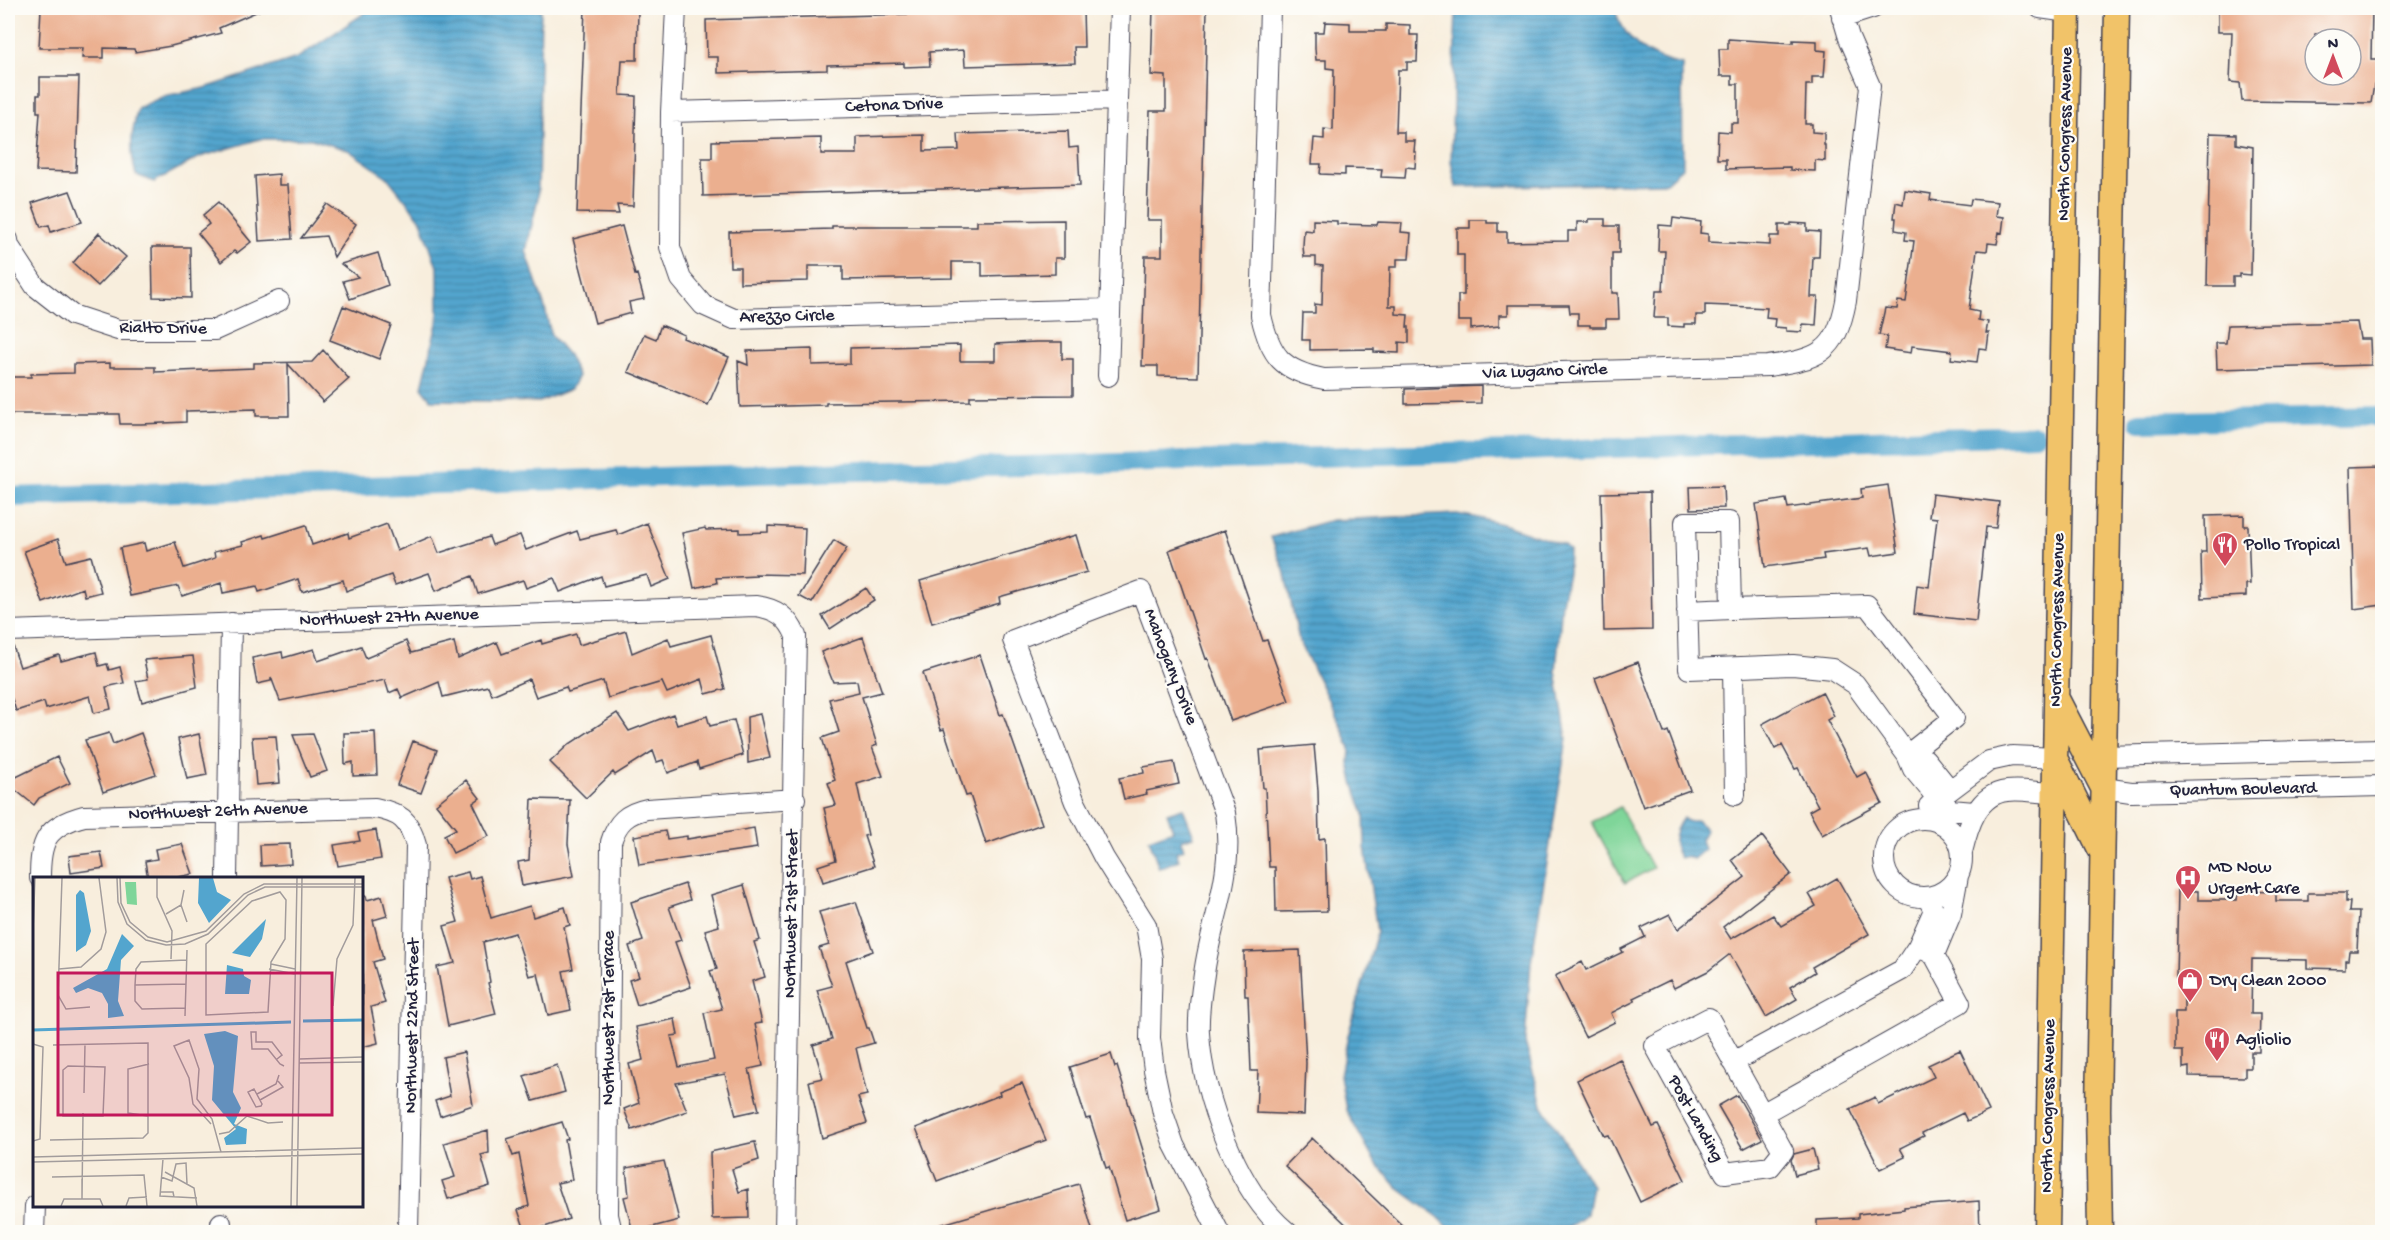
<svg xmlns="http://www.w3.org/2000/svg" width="2390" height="1240" viewBox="0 0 2390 1240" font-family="'Gochi Hand',sans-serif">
<defs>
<pattern id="water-rules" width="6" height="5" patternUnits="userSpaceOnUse" patternTransform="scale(1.5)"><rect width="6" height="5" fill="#53a5ce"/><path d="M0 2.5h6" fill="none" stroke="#4486a8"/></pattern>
</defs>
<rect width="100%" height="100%" fill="#fdfcf7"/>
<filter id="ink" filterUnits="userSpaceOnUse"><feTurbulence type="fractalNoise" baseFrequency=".0167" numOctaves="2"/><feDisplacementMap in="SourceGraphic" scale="12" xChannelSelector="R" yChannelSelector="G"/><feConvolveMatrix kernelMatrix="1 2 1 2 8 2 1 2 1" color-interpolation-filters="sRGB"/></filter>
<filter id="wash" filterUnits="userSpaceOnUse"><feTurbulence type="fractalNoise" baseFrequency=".008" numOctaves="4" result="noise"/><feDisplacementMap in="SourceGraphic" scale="24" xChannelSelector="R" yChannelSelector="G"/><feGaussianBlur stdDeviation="1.35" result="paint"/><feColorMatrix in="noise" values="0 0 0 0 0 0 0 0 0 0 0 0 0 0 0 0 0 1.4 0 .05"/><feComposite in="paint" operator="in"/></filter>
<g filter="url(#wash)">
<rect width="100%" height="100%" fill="#f8eedd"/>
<path fill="#7fd599" stroke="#507c6a" stroke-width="1.5" d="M1620,807L1653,868L1625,883L1592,822Z"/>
<path fill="url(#water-rules)" stroke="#3a6484" stroke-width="1.5" d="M372,8H541L538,198L526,251L545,308L551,335L568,355L578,376L571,389L539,402L432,400L422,387L438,319V270L421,220L387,177L348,150L311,139H260L200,157L154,182L136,175C129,148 131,134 138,108L164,96L205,88L297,58Z
M1456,8H1614C1626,42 1646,58 1682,65L1683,167L1665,183L1456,187L1451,161Z
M1457,514C1497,520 1525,532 1563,545L1569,550L1568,573L1562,602L1556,671L1567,739L1531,962L1525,1042L1542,1105L1592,1186L1587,1214L1562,1232H1453L1438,1217L1398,1188L1373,1159L1346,1110L1340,1075L1348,1036L1377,932L1365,847L1364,814L1353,782L1349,763L1350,749L1341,726L1299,640L1284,570L1271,537L1332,520Z
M1183,808L1194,836L1181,840L1184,849L1176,852L1179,860L1159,868L1149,839L1173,830L1167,813Z
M1683,818L1689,822L1697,820L1706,830L1701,840L1704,850L1693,859L1687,856L1680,858C1670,844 1673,831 1683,818Z"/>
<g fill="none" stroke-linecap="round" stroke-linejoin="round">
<path stroke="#53a5ce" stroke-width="20" d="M2140,422L2382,416
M8,497L2035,435"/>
</g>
<g id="blocks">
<path fill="#ebaf8f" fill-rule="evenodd" d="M41,8H265L219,28L221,33L171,46L135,52L134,49L104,48V58H82L83,48H39Z
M585,8H638L637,60H622L620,95L636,96L633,206L617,205L619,214L577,213Z
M1153,8H1207L1198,377L1158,376V366H1142L1145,256H1162V220H1147L1150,111H1166V76L1151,75Z
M2218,8L2372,9L2371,59H2382V86L2374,85L2371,103L2242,101L2240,83L2230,82L2232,32H2218ZM2315,34L2351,35V75H2315Z
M1083,9L1084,47H1074L1075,63L965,66L964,50L929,52L930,66L904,67V63L827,65V70L718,73V57H707L706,20Z
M1325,22L1350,23V31H1386V24L1410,25V35H1418L1417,62H1407V70H1398L1396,132H1404V141H1415L1414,152H1416L1415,168L1406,167L1405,178L1381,177L1382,169L1345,168V175L1320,174L1321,164H1312L1314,138L1324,139V129L1333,130L1334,69L1326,68V60H1316L1315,48V32H1324Z
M1728,39L1793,43V40L1817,41V50L1826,51L1824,77H1812V85H1806L1805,124H1812V132L1824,133V145H1825V161L1815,160V171L1790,170V167L1726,169V159H1717L1718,131L1731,132V123H1738V84H1732V76H1720L1719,49H1728Z
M40,77H79L76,172L36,171L40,112H37V95H40Z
M1068,131L1069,148L1078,147L1080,185L703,196L702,158H712V141L821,138V154H857V137L924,135V151L959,150L958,134Z
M2210,133L2236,134V144L2253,147L2251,275L2239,274V277H2233V286H2207Z
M279,174V185H288L292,239L259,241L255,176Z
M1905,190L1931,194L1930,200L1970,205L1971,199L1998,202L1996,216L2004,217L2002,233L1999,232L1997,244L1988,243L1987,251L1977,250L1972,287L1969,310L1979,312L1978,320L1988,322L1986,333H1989L1987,349L1979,348L1977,362L1951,359L1952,351L1912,346L1911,353L1885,349L1887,336L1879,335L1885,308L1897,309L1898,301L1906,302L1914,241L1905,240L1906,232L1895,230L1896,218H1894L1896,202L1903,204Z
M70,191L82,222L51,232L49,225L41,227L32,203Z
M218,202L251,242L237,253L234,251L221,262L198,233L209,224L203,215Z
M327,204L356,224L334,257L326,236L301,238Z
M1673,218L1701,222L1700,233L1708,234V242L1770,245V236H1779V225H1791V223L1807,224V231L1820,232L1819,257H1813L1811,297H1818L1816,325L1803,324L1802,332L1786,331V328L1774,327L1775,319L1766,318L1767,308L1729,306L1705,305V315H1696V324H1684V327L1668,326V318H1654L1656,291H1663L1665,251H1658L1659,225L1672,226Z
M1589,219H1605V226H1619V253H1612V293H1618L1619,319H1606V327H1590V325H1578V313H1570L1569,305H1508V315H1499V326L1471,329V321H1458V295H1464V255H1457V228H1470V220H1487V223H1498V232H1507V242L1568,241V231H1577V222H1589Z
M1064,220V258H1055V274L982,276V262H952V278L843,280V266H808V281L740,283V267H730L729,232L832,229V226H977V221Z
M1313,220L1337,221V224L1377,225L1378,222L1402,223L1401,232L1411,233L1409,259H1397V267H1390L1389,306H1396V314L1408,315L1407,327H1409V343L1399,342V353L1374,352V349L1310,350V340H1302L1303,313H1315V304L1322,305L1323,266L1316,265V257H1304L1303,246L1304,230L1313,231Z
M622,226L635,275L637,274L644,299L629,302L631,313L595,323L573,239Z
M99,233L126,257L98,286L73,263Z
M152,247H190L191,298L153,297Z
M378,253L388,285L350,299L343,281L358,277L341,264Z
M343,306L391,325L379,359L330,340Z
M2357,322L2360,339H2370L2371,365L2217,369L2216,343H2226L2228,325Z
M661,325L684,335L683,338L729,357L708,405L628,372L644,334L656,339Z
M1036,342H1062V359H1073V395L970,396V401L826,403V405L740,407L738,361L748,365L747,351L812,349V365L850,364V348L960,345V361H995V344Z
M323,350L349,379L323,402L288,364L289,416H256V409L186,411V422L141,424H120L119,414H8V377H31V374L74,373V364L110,363V367H155V372L254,368V363L312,362Z
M1481,386V403L1405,404V389Z
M2382,466V605L2354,609L2350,467Z
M1888,485L1898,552L1871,556L1869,548L1823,554L1824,559L1765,567L1756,504L1786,499L1788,508L1862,498L1861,489Z
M1723,486L1724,508L1691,509L1690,487Z
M1650,492L1652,630L1604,631L1601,493Z
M1932,494L1999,502L1996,528L1986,527L1976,621L1914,614L1917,585L1929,587L1937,518L1929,517Z
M2244,515V526H2248L2250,584H2246V596L2202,598L2201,552H2206L2205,516Z
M647,523L670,579L651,587L647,575L604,586L601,576L560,592L554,578L526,588L523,580L478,594L472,576L436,591L429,573L395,585L391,575L346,591L343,580L302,592L298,579L259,592L257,586L223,593L221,583L182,596L178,586L130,596L120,548L144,543L146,551L175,542L184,568L215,558L214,552L243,545L242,542L264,535L265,538L306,525L312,545L348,533L349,538L387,524L397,551L432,536L439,553L489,537L492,545L520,535L526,550L577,531L580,539L616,530L618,535Z
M768,526L805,528L803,575L755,574L756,576L716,578L717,583L694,588L682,533L705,528L706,530L740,529V533L768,532Z
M1225,530L1263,641L1267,640L1289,701L1231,721L1208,658L1206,659L1169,550Z
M1076,535L1087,572L999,597L1000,603L932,623L920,581Z
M58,539L66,562L91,556L101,592L85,596L83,588L43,603L24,551Z
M834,540L847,548L812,603L799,596Z
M866,588L874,600L830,629L822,616Z
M626,631L632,653L668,638L671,646L711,635L725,689L706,694L702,679L667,693L662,682L608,698L603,681L568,692L566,687L536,697L529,679L492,695L488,686L443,697L439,682L402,698L398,689L389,693L385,680L280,701L271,677V681L257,684L252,658L282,652L283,658L314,649L318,661L361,646L366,658L406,641L411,653L454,642L458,659L497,642L502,654L541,640L542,644L576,634L579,645Z
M863,637L882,692L862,697L877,745L872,747L883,776L857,784L868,835L864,836L874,866L823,882L818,866L836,860L824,808L836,805L828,783L835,780L822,738L839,732L829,699L859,692L857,681L833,682L821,652Z
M8,643H12L20,667L59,655L61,661L96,652L99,666L107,664L109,670L120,667L124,683L106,687L111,709L94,713L90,696L46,709L44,702L16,711L12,699L8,700Z
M980,655L1000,715L1003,714L1042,824L986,844L970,795L966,796L944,729L941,730L923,673Z
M193,656L197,687L142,702L136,681L148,679L144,660Z
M1638,662L1664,733L1668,731L1690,790L1643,807L1595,678Z
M1822,692L1834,716L1827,720L1857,777L1866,772L1882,803L1822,835L1809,811L1818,806L1798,768L1795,769L1782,745L1775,749L1762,724Z
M617,713L629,731L673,714L677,725L707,716L710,726L734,720L743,755L699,769L697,762L668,773L663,760L657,762L653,751L615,775L613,772L586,798L550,762L568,745Z
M760,714L770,758L748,763L747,717Z
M375,732L377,775L353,776V762L345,764L344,733Z
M109,733L113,744L141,733L156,774L103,792L85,740Z
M199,734L207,775L187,779L178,739Z
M313,734L327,771L310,777L293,735Z
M276,736L280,783L256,785L252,737Z
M413,741L437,750L421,793L397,785Z
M1314,745L1318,790L1319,839L1325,838L1327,911L1276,912L1275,867H1269L1265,788H1263L1260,750Z
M57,757L70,783L39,798L34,805L8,784V781Z
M1174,762L1179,784L1146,791L1147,794L1124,799L1119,778L1144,773L1143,767Z
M466,780L480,798L473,803L489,836L453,853L444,835L456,829L436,804Z
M532,799L570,800L568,844L574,876L522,886L518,862L529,860Z
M754,828L757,848L639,865L634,836L665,831L667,839L687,836V839Z
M376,830L381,859L338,866L334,845L360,841L358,833Z
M1762,836L1791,874L1723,927L1731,939L1773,915L1781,926L1816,906L1809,894L1837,878L1869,934L1812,967L1815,972L1790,987L1797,999L1766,1017L1730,954L1708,971L1674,988L1670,980L1633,998L1635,1001L1611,1013L1615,1022L1585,1037L1555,976L1582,962L1586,970L1623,952L1621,949L1645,937L1641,928L1670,914L1678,929L1745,877L1732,860Z
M182,844L193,874L170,879H148L145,861L157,859L155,849Z
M290,844L291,864L261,866L260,845Z
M101,852L104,868L71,873L69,856Z
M468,872L470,879L480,876L491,918L530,906L533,917L565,907L570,925L564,927L573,969L563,971L571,1010L548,1015L538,974L529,976L515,933L483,942L490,982L488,983L496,1014L448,1026L437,967L455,963L444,926L458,922L445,878Z
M685,884L690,900L669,907L681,940L675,942L691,987L637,1005L629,980L639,977L629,946L643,941L631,902Z
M744,885L760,940L754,942L765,977L752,981L762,1023L755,1024L763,1066L749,1069L759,1110L736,1115L725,1074L676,1083L687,1111L632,1130L624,1109L639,1103L629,1064L643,1060L636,1027L675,1019L678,1035L671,1036L679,1067L714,1060L704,1013L722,1009L710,971L717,969L705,930L719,926L711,895Z
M2178,890L2198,891V900H2237L2238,891L2276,892V901H2308V893H2346V902H2350L2349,912H2359L2357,951H2349L2348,960H2345V969L2307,968V960L2252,959L2251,1014H2260L2259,1052H2251V1068H2245V1077L2189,1076V1067L2183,1068V1051H2175V1012H2184V977H2176Z
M366,896L367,900L382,896L387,916L373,920L383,959L373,962L385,1003L371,1007L378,1043L362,1047V897Z
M856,902L873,951L846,961L867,1028H869L874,1043L856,1048L867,1095L858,1097L867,1123L822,1138L809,1081L823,1078L813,1045L832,1039L817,990L832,986L819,948L829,945L819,912Z
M1300,950L1306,1063L1304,1115L1256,1113L1258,1071H1251L1248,996H1245L1244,952Z
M1960,1050L1989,1111L1967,1121L1963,1113L1922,1133L1924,1136L1900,1148L1905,1157L1880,1169L1850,1109L1875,1097L1878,1104L1934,1077L1928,1065Z
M464,1052L473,1105L440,1116L435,1101L450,1096L443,1057Z
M1111,1054L1115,1067L1117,1066L1161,1209L1125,1220L1109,1167L1106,1168L1090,1118L1086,1119L1070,1067Z
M1620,1059L1653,1127L1658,1125L1685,1180L1640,1202L1608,1135L1604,1136L1577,1080Z
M557,1065L565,1092L533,1101L524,1076Z
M1022,1083L1046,1140L937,1181L916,1128L1000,1095L999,1092Z
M1737,1095L1762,1139L1743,1149L1718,1106Z
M562,1122L568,1139L565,1140L572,1180L557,1183L569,1219L526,1233L518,1210L529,1206L519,1154L513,1156L507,1139Z
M488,1130L489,1153L481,1155L490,1186L448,1199L442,1181L455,1177L444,1143Z
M1312,1138L1410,1233H1355L1285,1166Z
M755,1142L759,1160L732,1169L739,1192L748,1189L749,1218L712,1219L710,1152Z
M1813,1149L1818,1169L1795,1175L1791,1160L1794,1154Z
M664,1161L679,1220L633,1232L624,1197L629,1196L626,1168Z
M1079,1184L1093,1233H930L929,1228Z
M1979,1201L1980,1233H1817V1220L1858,1218V1214L1904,1209V1207Z"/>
</g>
</g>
<g filter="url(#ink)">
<use href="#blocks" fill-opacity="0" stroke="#424153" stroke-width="1.5"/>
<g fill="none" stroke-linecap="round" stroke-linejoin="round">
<defs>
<path id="minor" d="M676,8L671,112L670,247L681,279L703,305L734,319L1109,309
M1270,8L1261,315C1270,356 1282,371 1324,379L1768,366C1819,359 1836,353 1846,301L1870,86L1849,38L1840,8
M2040,8L2068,12
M1842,18L1873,8
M671,112L1117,100
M8,240L9,246L35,286L72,315L118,330H215L279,301
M1108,376L1120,8
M1687,611L1731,609
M8,631L756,606C777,609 788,617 796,636L785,1232
M1733,668L1735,795
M1907,755L1954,718L1867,605L1731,609L1729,522H1685L1689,669L1793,665L1832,669L1855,684L1907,755L1913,769L1938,799L1951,810L1974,812
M1907,755L1925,759L1950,790
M2104,756L2382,749
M2104,788L2131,792L2382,786
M1929,806L1989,761L2012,756L2055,758
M1884 858a39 39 0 1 1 78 0a39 39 0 1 1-78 0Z
M1962,852C1968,827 1977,794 2007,791C2022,789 2039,793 2055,793
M40,878C40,841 46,826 84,816L375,808C400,813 409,819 416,845L408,1232
M227,878L231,623
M1934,955L1951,914L1958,876
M1709,1018L1783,1151L1770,1167L1725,1173L1655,1046Z
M1733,1062L1902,970L1918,946L1934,910L1927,897
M1762,1114L1960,1003L1934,955L1918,946
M221,1223V1232
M34,1232L35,1206
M612,1232L608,1215L611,842C617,822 627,813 647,809L795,799
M1219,1232L1174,1145L1163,1113L1154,1070L1150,1038L1152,959L1146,925L1104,858L1075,802L1013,640L1141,591L1225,813C1235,876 1212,915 1204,974C1201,993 1198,1014 1199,1033C1203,1097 1237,1191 1287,1232"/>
<path id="major" d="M2057,699L2102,786
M2057,762L2100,849
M2047,1232L2068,8
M2100,1232L2098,1110L2117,8"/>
</defs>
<use href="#minor" stroke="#424153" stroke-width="22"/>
<use href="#major" stroke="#424153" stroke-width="27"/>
<use href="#minor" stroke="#fff" stroke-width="20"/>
<use href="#major" stroke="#f1c369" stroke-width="24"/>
</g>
</g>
<defs>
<symbol id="restaurant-pin" viewBox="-11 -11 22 30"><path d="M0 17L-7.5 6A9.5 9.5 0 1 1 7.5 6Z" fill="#d1495b" stroke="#fdfcf7"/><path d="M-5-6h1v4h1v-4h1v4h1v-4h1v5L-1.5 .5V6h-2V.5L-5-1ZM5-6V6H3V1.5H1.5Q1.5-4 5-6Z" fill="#fff"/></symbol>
<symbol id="hospital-pin" viewBox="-11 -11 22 30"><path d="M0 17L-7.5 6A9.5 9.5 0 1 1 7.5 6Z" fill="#d1495b" stroke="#fdfcf7"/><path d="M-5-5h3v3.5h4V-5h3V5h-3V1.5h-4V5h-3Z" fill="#fff"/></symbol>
<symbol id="shop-pin" viewBox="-11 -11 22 30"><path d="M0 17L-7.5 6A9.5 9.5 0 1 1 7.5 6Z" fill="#d1495b" stroke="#fdfcf7"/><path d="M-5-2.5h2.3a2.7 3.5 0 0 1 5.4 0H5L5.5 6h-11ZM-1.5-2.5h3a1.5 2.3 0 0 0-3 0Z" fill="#fff"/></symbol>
</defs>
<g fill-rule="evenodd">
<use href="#restaurant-pin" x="2210" y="530" width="30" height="40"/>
<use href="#hospital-pin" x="2173" y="863" width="30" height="40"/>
<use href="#shop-pin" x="2175" y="966" width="30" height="40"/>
<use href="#restaurant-pin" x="2202" y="1025" width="30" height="40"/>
</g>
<g text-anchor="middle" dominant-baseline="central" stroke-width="4.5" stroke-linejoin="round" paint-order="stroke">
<g font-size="18" fill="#22223b" stroke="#fdfcf7">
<text transform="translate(894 106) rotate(-2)">Cetona Drive</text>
<text transform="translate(2066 134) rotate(-89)">North Congress Avenue</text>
<text transform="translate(787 317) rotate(-1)">Arezzo Circle</text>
<text transform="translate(163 329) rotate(1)">Rialto Drive</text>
<text transform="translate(1545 372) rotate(-2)">Via Lugano Circle</text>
<text transform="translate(389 618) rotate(-2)">Northwest 27th Avenue</text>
<text transform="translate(2058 620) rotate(-89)">North Congress Avenue</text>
<text transform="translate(1170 667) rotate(69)">Mahogany Drive</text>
<text transform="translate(2243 790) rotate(-1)">Quantum Boulevard</text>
<text transform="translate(218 812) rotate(-2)">Northwest 26th Avenue</text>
<text transform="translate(792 914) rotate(-89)">Northwest 21st Street</text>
<text transform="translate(609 1018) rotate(-90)">Northwest 21st Terrace</text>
<text transform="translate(413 1026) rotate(-89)">Northwest 22nd Street</text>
<text transform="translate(2049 1106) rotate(-89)">North Congress Avenue</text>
<text transform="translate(1695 1119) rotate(61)">Post Landing</text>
</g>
<g font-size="18" fill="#22223b" stroke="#fdfcf7" text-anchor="start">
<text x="2244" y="545">Pollo Tropical</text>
<text x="2208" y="868">MD Now<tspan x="2208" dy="21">Urgent Care</tspan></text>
<text x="2210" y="981">Dry Clean 2000</text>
<text x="2236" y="1040">Agliolio</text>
</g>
</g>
<g transform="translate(33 877)">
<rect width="330" height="330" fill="#f8eedd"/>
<path d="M92,5H103L104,28L94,27Z" fill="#7fd599"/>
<path d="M166,1H180L184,15L198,23L176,46L165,26ZM47,13L51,16L58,54L53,68L43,75V18ZM233,42L229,62L217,80L199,76ZM89,57L101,69L88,83L85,124L91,139L75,141V127L69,116L55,111L43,116L40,111L74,92ZM194,88L210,92L211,99L218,103L216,117H192ZM192,154L205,159L200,215L208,231L201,247L214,252L213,267L193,268L191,261L203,252L179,223L181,189L171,157Z" fill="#53a5ce"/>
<path fill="none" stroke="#53a5ce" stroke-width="3" d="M270,144L330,143M0,153L258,145"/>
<path fill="none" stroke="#a29c9c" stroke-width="1.5" d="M29,1L25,118L33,132L57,130M84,1L85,25L94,47L113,63L133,68L152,67L175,57L215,18L232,10H330M87,1L88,26L97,45L115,60L134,65L173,54L211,17L231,7H330M124,1V20L139,54L138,82M247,15L253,23L252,62L238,85L235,135L173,138V67L219,24ZM148,28L154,45M133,37L148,28L151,13M0,54L2,1M238,87L262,92M26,92L48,90L68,72L73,55L66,1M236,92L262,97M102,108L153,107M300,129L304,82L320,48L322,1M152,131L109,132L102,124V108L103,92L108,85L154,83M152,139L154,73M0,167L10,170L7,262L0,264M244,182L249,178L239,165H223V155H218L219,172H235L247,187L251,189M266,182L330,180M266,186L330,185M35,189L72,190L70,239H30V193ZM221,212L229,227L228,229L223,230L215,215ZM51,216L52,167M224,217L243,207L246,198M227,223L250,210L245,204M115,239L95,236V192L116,187M178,247L160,227L156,201L141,169L156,163L166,192L164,222L179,242L188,275M186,257L196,255L214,239L235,246L250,245M17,263L110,261L115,256V166L20,168M0,280L330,271M130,282L127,319L164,321M0,285L330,277M132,295L161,311L164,329M19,300L111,298L114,329M128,300L139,304L143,287L153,286L154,307M49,302V322M127,315H140L141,320M49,322L50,236M28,329L31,322H67L70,329M93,329L96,321L114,320M258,329L264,1M264,329L269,1"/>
<path fill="#c2185b" fill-opacity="0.15" stroke="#c2185b" stroke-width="3" d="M25,96H299V238H25Z"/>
<rect width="330" height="330" fill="none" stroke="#22223b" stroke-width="3"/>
</g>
<rect width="2390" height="1240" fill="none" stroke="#fdfcf7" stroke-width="30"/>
<g transform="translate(2333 57)"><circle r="28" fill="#fdfcf7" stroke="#a5a5ac" stroke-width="1.5"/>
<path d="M0-4.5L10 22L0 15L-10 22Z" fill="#d1495b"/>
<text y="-9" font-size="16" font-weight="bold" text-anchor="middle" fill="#22223b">N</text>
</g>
</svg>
